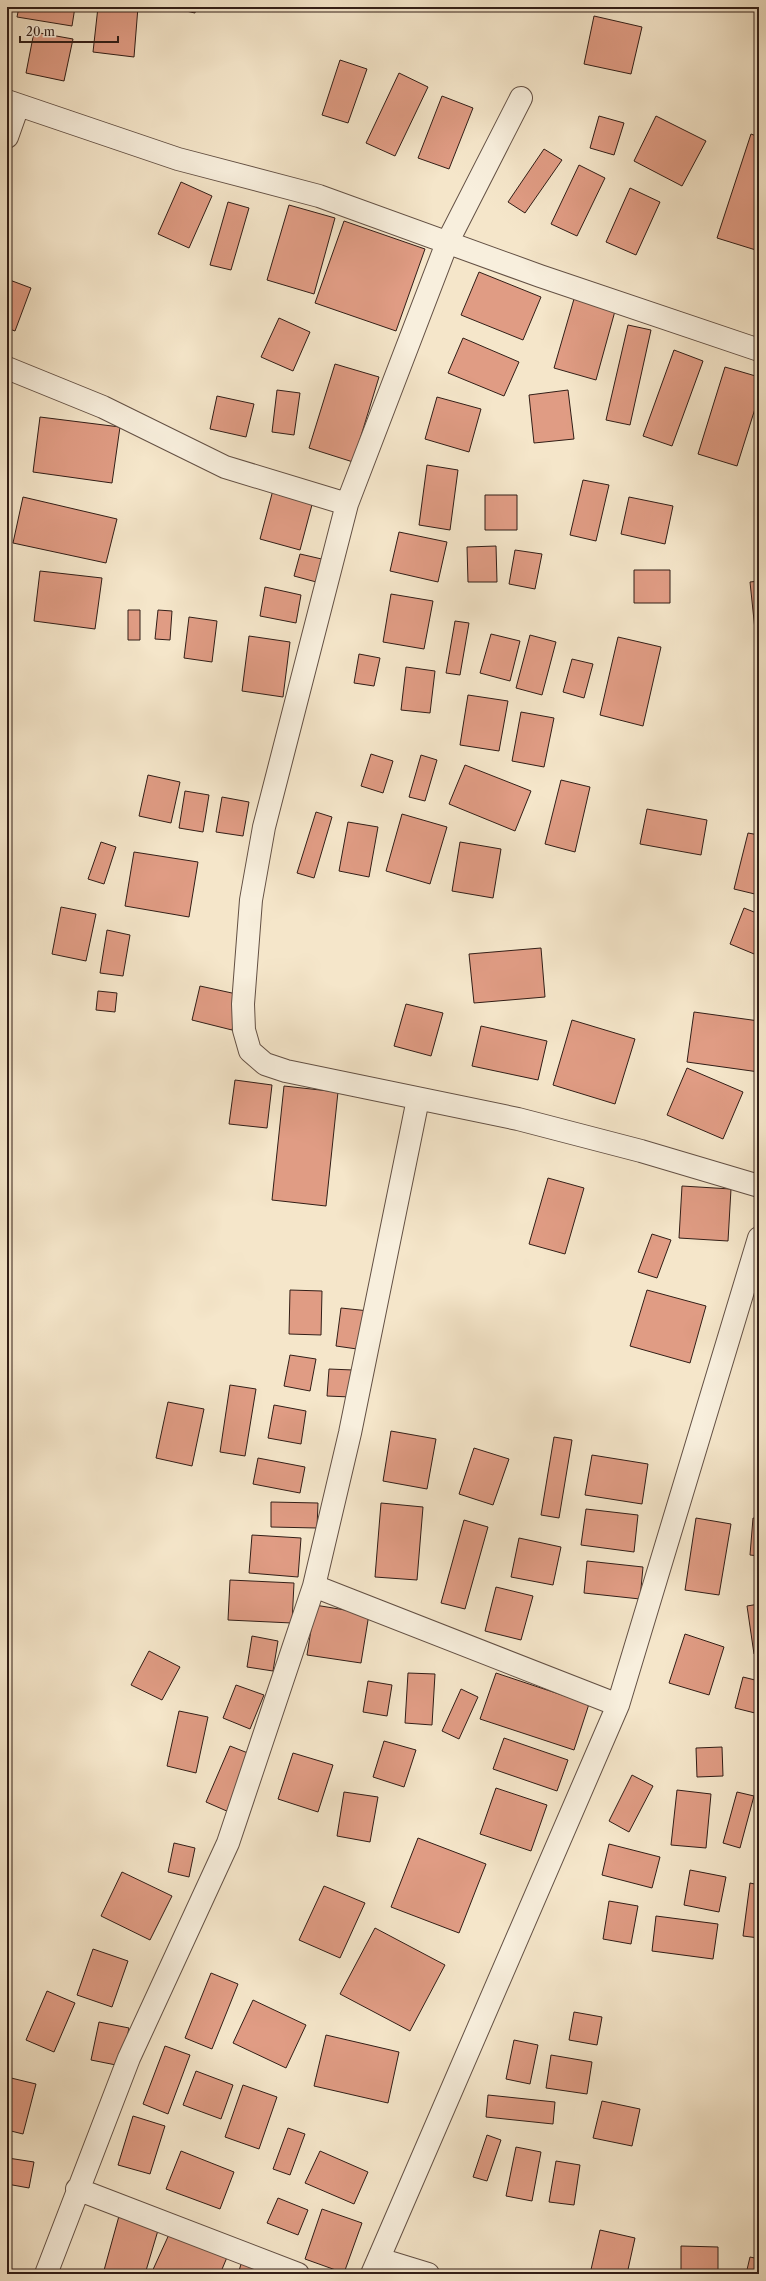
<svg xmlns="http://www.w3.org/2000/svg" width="766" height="2281" viewBox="0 0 766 2281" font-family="'Libre Caslon Text',serif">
<rect width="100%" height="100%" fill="#f5e6ca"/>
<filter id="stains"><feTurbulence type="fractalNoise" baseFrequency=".005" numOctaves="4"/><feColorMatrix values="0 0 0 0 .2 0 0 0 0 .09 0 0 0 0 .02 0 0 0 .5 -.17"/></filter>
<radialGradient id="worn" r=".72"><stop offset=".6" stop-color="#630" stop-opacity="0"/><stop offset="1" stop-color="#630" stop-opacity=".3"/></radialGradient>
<path fill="#e09c84" stroke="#321e17" d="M19,7H75L72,26L17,17Z
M98,7H138L134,57L93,52Z
M168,7H196L195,13Z
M594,16L642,27L631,74L584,64Z
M34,32L73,39L64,81L26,73Z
M340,60L367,69L348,123L322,115Z
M399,73L428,87L395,156L366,143Z
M442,96L473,108L449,169L418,158Z
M599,116L624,123L614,155L590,148Z
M656,116L706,141L682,186L634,161Z
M751,134L759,137V251L717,238Z
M544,149L562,160L525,213L508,202Z
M579,165L605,178L577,236L551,224Z
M181,182L212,196L189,248L158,234Z
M630,188L660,202L636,255L606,242Z
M228,202L249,208L231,270L210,265Z
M289,205L335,218L314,294L267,280Z
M344,221L425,249L396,331L315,303Z
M479,272L541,297L523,340L461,315Z
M7,279L31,288L15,331L7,328Z
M574,299L615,311L596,380L554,368Z
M279,318L310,332L293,371L261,357Z
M628,325L651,330L630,425L606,420Z
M463,338L519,362L504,396L448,373Z
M674,350L703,361L672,446L643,436Z
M335,364L379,377L353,462L309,448Z
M725,367L759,377V396L737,466L698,454Z
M277,390L300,393L294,435L272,432Z
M568,390L574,439L534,443L529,395Z
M217,396L254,404L246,437L210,429Z
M437,397L481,409L469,452L425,439Z
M40,417L120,427L112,483L33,472Z
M427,465L458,470L450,530L419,525Z
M583,480L609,485L596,541L570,535Z
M273,490L313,501L300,550L260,539Z
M485,495H517V530H485Z
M23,497L117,519L106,563L13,543Z
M629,497L673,506L665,544L621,534Z
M399,532L447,542L438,582L390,571Z
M496,546L497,582H468L467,547Z
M515,550L542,554L535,589L509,584Z
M300,554L326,560L320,583L294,576Z
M634,570H670V603H634Z
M40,571L102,578L95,629L34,621Z
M759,581V630H755L750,582Z
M265,587L301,595L296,623L260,616Z
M391,594L433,601L424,649L383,642Z
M128,610H140V640H128Z
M158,610L172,611L170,640L155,639Z
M189,617L217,621L212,662L184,658Z
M455,621L469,623L460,675L446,673Z
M491,634L520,641L510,681L480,673Z
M530,635L556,642L542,695L516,688Z
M249,636L290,642L283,697L242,691Z
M618,637L661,647L643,726L600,715Z
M359,654L380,658L374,686L354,683Z
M572,659L593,664L584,698L563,692Z
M406,667L435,671L430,713L401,710Z
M468,695L508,701L499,751L460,745Z
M521,712L554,718L544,767L512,761Z
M371,754L393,761L383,793L361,786Z
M421,755L437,760L425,801L409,797Z
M465,765L531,791L515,831L449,804Z
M148,775L180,782L171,823L139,816Z
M561,780L590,787L575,852L545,844Z
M185,791L209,795L203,832L179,828Z
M222,797L249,802L243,836L216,832Z
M647,809L707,820L701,855L640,844Z
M316,812L332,817L314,878L297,873Z
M402,814L447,827L430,884L386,871Z
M348,822L378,827L369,877L339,871Z
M748,833L759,835V895L734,889Z
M101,842L116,847L104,884L88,879Z
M460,842L501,849L493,898L452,891Z
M134,852L198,862L189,917L125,906Z
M61,907L96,914L86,961L52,954Z
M744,908L759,914V956L730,944Z
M107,930L130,935L123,976L100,973Z
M541,948L545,997L474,1003L469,954Z
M200,986L241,995L232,1030L192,1020Z
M98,991L117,993L115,1012L96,1010Z
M406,1004L443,1013L431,1056L394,1046Z
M694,1012L759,1021V1072L687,1062Z
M572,1020L635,1039L615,1104L553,1085Z
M481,1026L547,1041L538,1080L472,1066Z
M687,1068L743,1092L723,1139L667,1115Z
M235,1080L272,1085L267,1128L229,1124Z
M284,1086L338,1092L326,1206L272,1200Z
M548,1178L584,1188L565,1254L529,1244Z
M682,1186L731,1189L728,1241L679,1238Z
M652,1234L671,1240L657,1278L638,1272Z
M290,1290L322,1291L321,1335L289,1334Z
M647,1290L706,1306L690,1363L630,1346Z
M341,1308L369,1311L364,1350L336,1346Z
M290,1355L316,1359L310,1391L284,1386Z
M329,1369L353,1370L351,1397L327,1396Z
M230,1385L256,1389L245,1456L220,1452Z
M168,1402L204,1409L192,1466L156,1458Z
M274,1405L306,1411L301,1444L268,1438Z
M391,1431L436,1439L427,1489L383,1481Z
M554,1437L572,1440L559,1518L541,1515Z
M474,1448L509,1459L493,1505L459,1494Z
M592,1455L648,1464L642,1504L585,1495Z
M258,1458L305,1467L300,1493L253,1484Z
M271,1502L318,1503L317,1528L271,1527Z
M381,1503L423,1507L417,1580L375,1577Z
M586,1509L638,1515L634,1552L581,1545Z
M696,1518L731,1524L719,1595L685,1590Z
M753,1518L759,1519V1556L750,1555Z
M464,1520L488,1527L465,1609L441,1603Z
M252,1535L301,1538L298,1577L249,1573Z
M519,1538L561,1547L553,1585L511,1577Z
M587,1561L643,1567L640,1599L584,1593Z
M230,1580L294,1583L292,1623L228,1620Z
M496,1587L533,1596L521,1640L485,1631Z
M759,1604V1653L754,1654L747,1606Z
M315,1605L369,1614L361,1663L307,1655Z
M685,1634L724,1647L709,1695L669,1683Z
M252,1636L278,1641L273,1671L247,1667Z
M149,1651L180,1667L162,1700L131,1685Z
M408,1673L435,1674L432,1725L405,1723Z
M496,1673L589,1704L574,1750L480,1719Z
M743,1677L759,1681V1714L735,1708Z
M368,1681L392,1685L387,1716L363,1712Z
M236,1685L264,1695L250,1729L223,1718Z
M461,1689L478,1697L459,1739L442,1731Z
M179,1711L208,1717L196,1773L167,1766Z
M504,1738L568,1760L557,1791L493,1769Z
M384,1741L416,1750L404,1787L373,1777Z
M230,1746L253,1755L229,1812L206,1802Z
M722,1747L723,1776L697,1777L696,1748Z
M293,1753L333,1765L318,1812L278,1799Z
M632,1775L653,1786L629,1832L609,1821Z
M496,1788L547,1805L531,1851L480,1834Z
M677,1790L711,1794L706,1848L671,1845Z
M344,1792L378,1797L370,1842L337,1836Z
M737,1792L754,1796L740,1848L723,1843Z
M418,1838L486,1864L459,1933L391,1907Z
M174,1843L195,1848L189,1877L168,1872Z
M609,1844L660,1857L652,1888L602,1875Z
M690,1870L726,1877L719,1912L684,1905Z
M122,1872L172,1896L150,1940L101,1916Z
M750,1883L759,1885V1938L743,1936Z
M324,1886L365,1903L340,1958L299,1940Z
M609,1901L638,1906L631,1944L603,1939Z
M656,1916L718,1924L713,1959L652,1951Z
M375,1928L445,1965L410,2031L340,1994Z
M93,1949L128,1961L112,2007L77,1995Z
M211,1973L238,1984L212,2049L185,2038Z
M47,1991L75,2003L54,2052L26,2040Z
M253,2000L306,2025L286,2068L233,2043Z
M574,2012L602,2017L597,2045L569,2040Z
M99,2022L129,2028L121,2066L91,2060Z
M326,2035L399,2052L388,2103L314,2086Z
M514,2040L538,2045L530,2084L506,2079Z
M165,2046L190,2055L168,2114L143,2104Z
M551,2055L592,2062L587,2094L546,2088Z
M196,2071L233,2085L221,2119L183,2105Z
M7,2077L36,2084L23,2134L7,2130Z
M243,2085L277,2097L259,2149L225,2137Z
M488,2095L555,2102L553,2124L486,2117Z
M602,2101L640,2109L632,2146L593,2138Z
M133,2116L165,2126L150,2174L118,2165Z
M288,2128L305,2134L290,2175L273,2169Z
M487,2135L501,2140L487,2181L473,2177Z
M516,2147L541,2152L532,2201L506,2196Z
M181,2151L234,2172L220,2209L166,2189Z
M320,2151L368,2172L354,2204L305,2183Z
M8,2158L34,2162L29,2188L7,2184Z
M556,2161L580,2165L574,2205L549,2202Z
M278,2198L308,2210L298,2235L267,2223Z
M322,2209L362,2223L344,2273L305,2259Z
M119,2216L159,2227L145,2274H103Z
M171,2230L228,2255L220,2274H151Z
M600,2230L635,2238L627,2274H590Z
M681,2246L718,2247V2274H681Z
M750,2257L759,2259V2274H746Z
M242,2261L286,2274H238Z"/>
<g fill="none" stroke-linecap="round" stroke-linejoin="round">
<defs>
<path id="minor" d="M521,98L447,243L347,504L264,827L251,900L243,1004L244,1030L250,1051L265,1064L286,1071L518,1119L641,1151L759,1186
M7,101L178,159L319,196L540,276L759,350
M7,137L18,106
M7,368L103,407L225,467L347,504
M314,1586L618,1705
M77,2189L298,2274
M379,2259L428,2274
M46,2274L129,2058L228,1843L314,1586L350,1433L418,1099
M372,2274L618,1705L759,1238"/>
</defs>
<use href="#minor" stroke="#635044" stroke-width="24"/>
<use href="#minor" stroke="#f8efdd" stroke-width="22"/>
</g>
<rect width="766" height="2281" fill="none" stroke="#f5e6ca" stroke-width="24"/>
<rect x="8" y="8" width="750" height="2265" fill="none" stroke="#321e17" stroke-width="2"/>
<rect x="12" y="12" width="742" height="2257" fill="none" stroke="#321e17"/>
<path d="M20 36v6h98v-6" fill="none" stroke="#321e17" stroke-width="2"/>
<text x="26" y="36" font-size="12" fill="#321e17" stroke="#f8efdd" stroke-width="3" paint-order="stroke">20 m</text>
<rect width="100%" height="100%" filter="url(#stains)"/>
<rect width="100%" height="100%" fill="url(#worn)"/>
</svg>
